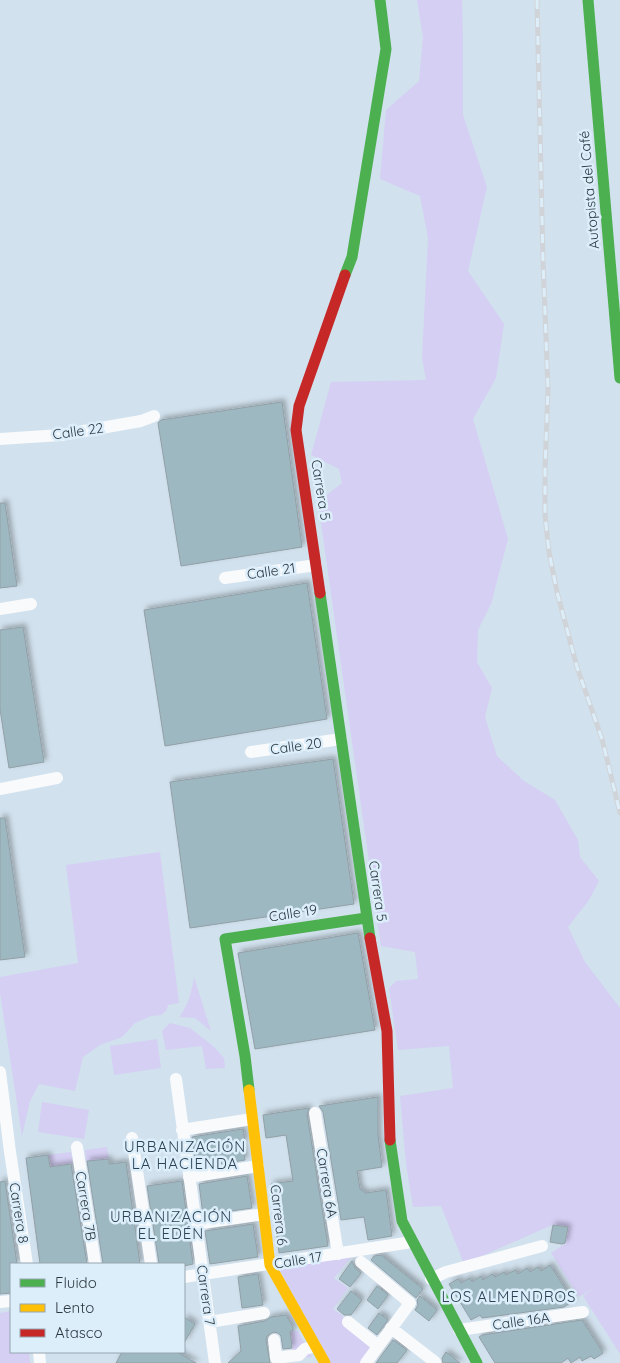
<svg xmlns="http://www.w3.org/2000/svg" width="620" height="1363" viewBox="0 0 620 1363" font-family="Quicksand,sans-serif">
<defs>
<filter id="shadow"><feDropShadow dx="3" dy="-3" stdDeviation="2.5" flood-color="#0004"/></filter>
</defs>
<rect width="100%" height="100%" fill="#d1e1ed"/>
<path fill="#d5cff4" d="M417,0H462L463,35V115L487,187L468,271L504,324L496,378L473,419L508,539L491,604L478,630L477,662L492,688L485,717L497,756L524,781L555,800L578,840L580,857L599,881L589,900L568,927L585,962L620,1008V1354L583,1296L594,1288L579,1297L551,1253L568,1242L565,1243L567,1227L552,1225L464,1264L441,1206L413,1207L406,1164L400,1096L453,1088L449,1046L398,1050L389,988L396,981L418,979L415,952L381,946L318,502L342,483L339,469L311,455L331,382L426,380L422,358L428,238L420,196L380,179L386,110L419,81L423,37Z
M160,852L179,1003L168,1005L166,1011L161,1015L151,1016L135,1023L122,1037L100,1045L83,1057L75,1091L39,1084L30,1101L22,1136L0,993V977L78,963L66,865Z
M194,977L211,1031L195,1018L179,1017C188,1007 192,990 194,977Z
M170,1023L190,1028L213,1046L224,1058L225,1068L206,1069L202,1046L166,1050L162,1031Z
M157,1039L161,1068L114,1075L110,1046Z
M42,1102L89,1110L84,1139L38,1132Z
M107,1147L109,1159L86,1162L85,1150Z
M71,1152L73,1164L50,1167L48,1155Z
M352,1256L334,1278L348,1288L333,1309L343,1316L344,1323L371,1345L362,1363H331L279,1269Z
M11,1311V1352H29L30,1363H0V1313Z
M290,1331H298L312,1357L293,1358Z"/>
<path fill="#9eb8c1" stroke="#92a0a7" filter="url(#shadow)" d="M282,402L302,547L181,566L158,423L161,420Z
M0,503H5L17,586L0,588Z
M307,583L327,719L165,746L144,610Z
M23,627L44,762L9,768L0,709V630Z
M333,759L354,904L190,928L170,782Z
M0,818H5L25,957L0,960Z
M358,933L375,1030L255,1049L238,953Z
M378,1097V1135L382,1167L357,1171L360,1189L366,1193L386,1190L392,1236L368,1240L364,1217L341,1220L323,1112L319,1106Z
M309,1108L307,1114L328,1246L279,1253L271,1184L293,1181L286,1135L266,1138L263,1115Z
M243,1129L245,1141L242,1142L245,1160L196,1168L192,1137Z
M48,1155L50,1167L71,1164L87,1264H40L26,1158Z
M109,1159V1164L126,1162L140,1264H103L87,1161Z
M247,1176L252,1208L203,1215L199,1184Z
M5,1181L17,1264H11V1293L0,1294V1182Z
M182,1181L193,1264L184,1266V1264H159L147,1186Z
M253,1224L258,1257L210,1264L205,1231Z
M553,1225L568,1227L565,1243L562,1244L550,1242Z
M381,1255L423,1289L416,1298L371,1260L374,1256Z
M352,1261L355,1268L361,1273L350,1287L339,1279Z
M550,1265L573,1301L564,1307L482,1318L480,1315L471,1320L449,1284L458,1279L461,1283L470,1278L472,1282L481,1276L483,1280L492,1274L495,1277L504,1272L506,1275L515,1270L518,1274L527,1268L530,1272L538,1267L541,1271Z
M258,1274L263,1305L242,1308L238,1277Z
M377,1286L388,1295L378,1309L367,1300Z
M351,1291L362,1300L351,1315H344L337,1309Z
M420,1296L437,1310L429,1321L415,1310L418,1305L417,1300Z
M379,1313L388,1320L377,1335L368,1328Z
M286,1315L293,1327V1331H290L292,1348L283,1349L281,1336L278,1333L273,1332L267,1336L266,1340L270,1363H228L241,1351L238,1326L265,1321L271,1317Z
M184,1317L195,1324L184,1343Z
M582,1320L603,1353L594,1359L591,1356L582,1361L580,1357L571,1363L568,1358L561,1363H495L479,1337L482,1335Z
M393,1340L407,1350L397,1363H376Z
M122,1352H177L196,1363H116Z
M446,1352L460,1363H443L442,1358Z"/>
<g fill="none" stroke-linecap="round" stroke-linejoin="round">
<path stroke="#f8fafc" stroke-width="12" d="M0,439L61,435L141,421L154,416
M225,578L316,565
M0,609L31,604
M251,752L341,739
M0,789L57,778
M0,1072L10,1152L27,1264
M176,1079L215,1363
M315,1113L338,1254
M182,1130L252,1119
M132,1138L151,1264
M77,1147L95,1264
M189,1177L258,1166
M196,1224L264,1214
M361,1262L410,1303L366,1363
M184,1277L412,1242
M431,1279L446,1272L542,1246
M0,1302L11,1301
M209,1322L264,1313
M348,1322L378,1346
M391,1328L435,1362
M459,1330L583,1312
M274,1340L276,1358L299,1355L305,1349L315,1346
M39,1352L40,1363"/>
<path stroke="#4caf50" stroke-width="11" d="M588,0L620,378
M345,275L352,257L386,49L380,0
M320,593L370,938
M249,1090L245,1056L225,939L366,918
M390,1140L402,1221L477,1363"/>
<path stroke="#ffc107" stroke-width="11" d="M249,1090L270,1265L325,1363"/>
<path stroke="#c62828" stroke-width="11" d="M320,593L296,430L299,406L345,275
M370,938L387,1031L390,1140"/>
<defs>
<path id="rail" d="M537,0L543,261L548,389L545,469V515L549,552L557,592L577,667L602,739L620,813"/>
</defs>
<use href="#rail" stroke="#d0d4d8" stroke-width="5"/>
<use href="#rail" stroke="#ddeefb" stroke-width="3" stroke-dasharray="9" stroke-linecap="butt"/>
</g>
<g text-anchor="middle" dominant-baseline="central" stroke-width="5" stroke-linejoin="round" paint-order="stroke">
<g font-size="14" fill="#2c3840" stroke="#ddeefb">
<text transform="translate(589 190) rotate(-95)">Autopista del Café</text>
<text transform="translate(78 431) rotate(-8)">Calle 22</text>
<text transform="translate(321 490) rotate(81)">Carrera 5</text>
<text transform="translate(271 571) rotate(-8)">Calle 21</text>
<text transform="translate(296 746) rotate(-8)">Calle 20</text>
<text transform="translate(378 891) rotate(82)">Carrera 5</text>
<text transform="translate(293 913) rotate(-9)">Calle 19</text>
<text transform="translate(327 1183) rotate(81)">Carrera 6A</text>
<text transform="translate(86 1206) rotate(81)">Carrera 7B</text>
<text transform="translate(19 1213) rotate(81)">Carrera 8</text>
<text transform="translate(279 1215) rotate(83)">Carrera 6</text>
<text transform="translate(298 1260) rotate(-9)">Calle 17</text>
<text transform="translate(206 1295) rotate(82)">Carrera 7</text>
<text transform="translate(521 1321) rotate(-8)">Calle 16A</text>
</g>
<g font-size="15" letter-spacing="1" fill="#2b4355" stroke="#ddeefb">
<text x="185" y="1146">URBANIZACIÓN<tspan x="185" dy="17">LA HACIENDA</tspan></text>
<text x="171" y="1216">URBANIZACIÓN<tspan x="171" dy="17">EL EDÉN</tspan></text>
<text x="509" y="1296">LOS ALMENDROS</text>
</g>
</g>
<rect x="10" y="1263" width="175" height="90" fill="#ddeefb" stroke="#96a5b0"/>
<rect x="20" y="1279" width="25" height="8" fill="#4caf50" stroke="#96a5b0"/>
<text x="55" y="1288" font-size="15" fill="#2c3840">Fluido</text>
<rect x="20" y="1304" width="25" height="8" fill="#ffc107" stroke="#96a5b0"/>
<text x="55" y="1313" font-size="15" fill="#2c3840">Lento</text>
<rect x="20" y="1329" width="25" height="8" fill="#c62828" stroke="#96a5b0"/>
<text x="55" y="1338" font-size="15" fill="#2c3840">Atasco</text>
</svg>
